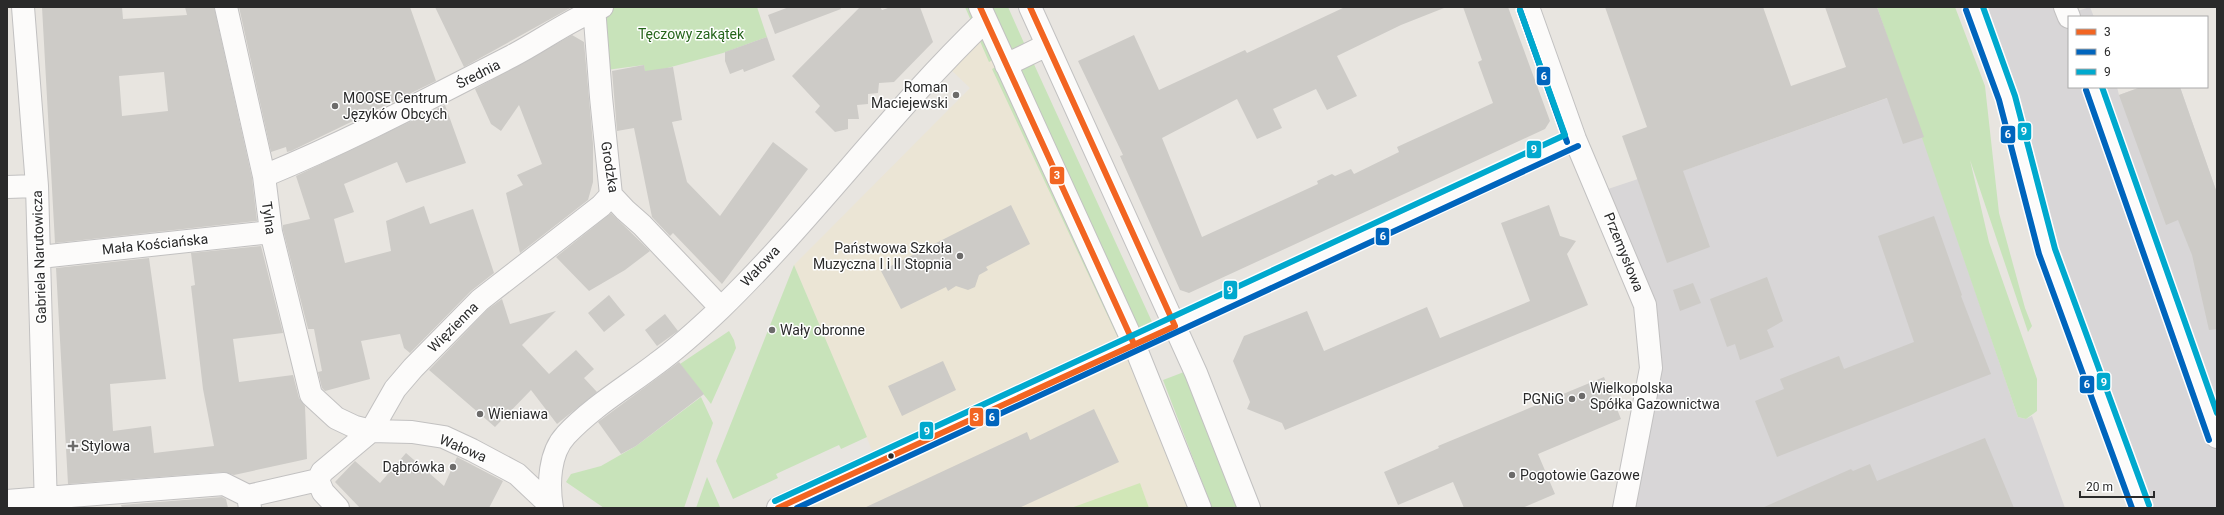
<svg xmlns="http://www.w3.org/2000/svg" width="2224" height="515" viewBox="0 0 2224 515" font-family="Roboto,sans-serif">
<rect width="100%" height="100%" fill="#e8e5e0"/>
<path fill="#d8d6d7" d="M1974,7H2065L2068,14L2090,7L2094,17H2069V87H2117L2119,95L2141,87H2180L2217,193V508H2141Z
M1907,91L2018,417L2026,419L2032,416L2065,508H1624L1651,368L1645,305L1599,192L1638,179L1640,186Z"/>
<path fill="#ebe5d5" d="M986,20L1134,344L1189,508H778L877,462L794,265L970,88L948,67Z"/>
<path fill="#c8e3ba" d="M602,7H757L767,37L723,53L645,74L644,65L599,71Z
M965,7H1008L1024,43L989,62Z
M1877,7H1955L1985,86L1999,213L2025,308L2032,326L2028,332L1970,160L1989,242L2037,379V411L2026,419L2018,417Z
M1027,49L1153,324L1119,340L992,69Z
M794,265L867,437L841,449L839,445L776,474L778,478L733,499L716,461Z
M729,331L734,340L736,348L711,404L680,364Z
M1184,372L1237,508H1212L1163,380Z
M701,397L713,423L684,508H604L566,482L571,474L601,466L636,446Z
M707,477L720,507L696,508Z"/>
<path fill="#d1e7b7" d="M1140,483L1149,508H1071Z"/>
<path fill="#cdcbc7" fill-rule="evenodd" d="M42,7H122L123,19L187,15L185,7H214L252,178L257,221L55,243ZM164,72L168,111L122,116L119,76Z
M239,7H410L436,81L291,151L287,152L286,147L271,152Z
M435,7H572L464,67Z
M789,7H840L841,9L775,34L768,15Z
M860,7H880L882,10L891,7H920L933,42L894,82L879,83L878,93L868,94V104L857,105L859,119H848V129L835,132L815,112L820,106L792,76Z
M1345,7L1444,8L1401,25L1337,56L1357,96L1327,110L1316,89L1273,109L1282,128L1257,139L1237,99L1162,138L1202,237L1318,184L1317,181L1332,174L1335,176L1351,169L1354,174L1399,152L1397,147L1493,103L1478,62L1482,60L1463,7H1508L1550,121L1545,129L1189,293L1180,290L1120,156L1123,155L1078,61L1134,35L1159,90L1245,50L1247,53Z
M1605,7H1763L1791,86L1846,67L1825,7H1877L1924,137L1903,144L1887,98L1683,171L1710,247L1667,263L1622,136L1647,127Z
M572,35L584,42L593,144V182L588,200L520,253L506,193L523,185L517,175L542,164L519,105L501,131L491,124L475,89Z
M767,37L775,60L744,72L743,69L730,74L725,61V52Z
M644,65L645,71L673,67L682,120L672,122L687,182L720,216L773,142L808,169L722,284L673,233L670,236L652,217L634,128L617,131L612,71Z
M2141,87H2180L2217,193V329L2209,330L2192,255L2178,220L2166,225L2119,95Z
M445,105L466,163L406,183L397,162L344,184L354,212L334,219L345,263L391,251L386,221L424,206L430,224L473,209L494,273L471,291L410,353L404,348L400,334L361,341L370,379L325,391L322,388L318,372L322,371L314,329H308L283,230V225L310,219L296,176Z
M1011,205L1030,244L986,267L988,270L979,275L975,287L968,290L956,286L948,291L946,287L901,309L881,271Z
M1549,205L1560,236L1576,241L1567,254L1588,305L1285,430L1282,423L1247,409L1250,402L1233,361L1244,336L1307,311L1324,351L1427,307L1440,338L1530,301L1501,223Z
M611,213L650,251L625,270L589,291L556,257Z
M1934,216L1962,295L1961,296L1991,374L1777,457L1755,401L1784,389L1780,379L1839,356L1844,369L1914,342L1878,236Z
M261,246L283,333L233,339L239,382L293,375L299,398L305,406L307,459L234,475L223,472L68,484L56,268L149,258L166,379L110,384L113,431L151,426L154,453L214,446L203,389L191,286L195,285L191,253Z
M1767,277L1783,321L1767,330L1774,347L1740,360L1735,344L1727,347L1710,299Z
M1693,283L1701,303L1680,311L1673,290Z
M609,295L625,315L604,332L588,313Z
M502,299L510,324L556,311L522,345L549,374L576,350L594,369L584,378L597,392L557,424L531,390L495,427L429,370L488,309Z
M665,314L678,331L657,346L645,330Z
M943,361L956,390L902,416L888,386Z
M679,362L704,394L636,446L621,454L598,422Z
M1604,377L1621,419L1538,454L1555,494L1522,508H1464L1453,482L1398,505L1384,472L1439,448L1438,446Z
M1094,409L1119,462L1019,508H864L1027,432L1030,440Z
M1985,438L2014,508H1762L1851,469L1853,471L1870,464L1877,481Z
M406,453L444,486L457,457L503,481L489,508H360L335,482L355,461L380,483Z
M222,497L226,499L228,508H122L121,505Z"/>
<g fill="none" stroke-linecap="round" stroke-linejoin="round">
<defs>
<path id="minor" d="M23,7L37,186L46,508
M226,7L264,176L271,232L311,395L336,418L355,427L371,431L412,432L444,437L472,450L517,474L552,507
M594,7L601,97L611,195L625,210L642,225L721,308
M980,7L1134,344L1200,508
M1030,7L1196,373L1249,508
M1528,7L1575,139L1645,305L1651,368L1624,508
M1974,7L2007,98L2047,251L2141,508
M2065,7L2069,17
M1006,65L1047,45
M2094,87L2217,437
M264,176C349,141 430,98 512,56C541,41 572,18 602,7
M7,187L37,186
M40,257L271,232
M318,480L322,472L371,431L395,389L413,368L480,300L601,206L611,195
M318,480L323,492L338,508
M7,501L224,484L248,496
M250,508L248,496L318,480
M552,508C548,484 549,453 566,435C592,407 626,387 656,364C678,348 700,328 720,309C814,218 891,111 986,20
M778,508L1575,139"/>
</defs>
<use href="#minor" stroke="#c2c1c1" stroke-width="24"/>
<use href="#minor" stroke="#fcfbfa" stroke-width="22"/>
<defs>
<path id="bus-1" d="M980,7L1134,344
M1030,7L1175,326
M778,508L1175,326"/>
<path id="bus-2" d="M1520,10L1567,142
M1966,10L1999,100L2039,254L2132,508
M2086,90L2209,440
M797,508L1578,146"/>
<path id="bus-3" d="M1983,7L2015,96L2055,249L2149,505
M2102,87L2217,413
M775,501L1565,135L1520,10"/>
</defs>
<use href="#bus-1" stroke="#fff" stroke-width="9"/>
<use href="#bus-2" stroke="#fff" stroke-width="9"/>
<use href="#bus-3" stroke="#fff" stroke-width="9"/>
<use href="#bus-1" stroke="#f26522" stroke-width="6"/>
<use href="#bus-2" stroke="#0065bd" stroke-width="6"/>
<use href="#bus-3" stroke="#00a9ce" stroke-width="6"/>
</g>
<g fill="#6c6b6a" stroke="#fff" stroke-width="1.5">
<circle cx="956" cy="95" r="4"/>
<circle cx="335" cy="106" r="4"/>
<circle cx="960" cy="256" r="4"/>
<circle cx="772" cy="330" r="4"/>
<circle cx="1582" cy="396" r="4"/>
<circle cx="1572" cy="399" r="4"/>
<circle cx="480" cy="414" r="4"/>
<path d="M71 440h4v4h4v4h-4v4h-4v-4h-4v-4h4z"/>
<circle cx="453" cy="467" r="4"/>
<circle cx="1512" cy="475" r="4"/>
</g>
<circle fill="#2a2a2a" stroke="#fff" stroke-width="1.5" cx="891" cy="456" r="3.5"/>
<g text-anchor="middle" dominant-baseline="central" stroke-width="3" stroke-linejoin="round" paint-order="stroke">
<g font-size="14" fill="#26651c" stroke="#fff">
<text x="691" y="34">Tęczowy zakątek</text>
</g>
<g font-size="14" fill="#2a2a2a" stroke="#fff">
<text transform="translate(478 74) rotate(-27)">Średnia</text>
<text transform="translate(610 167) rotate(81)">Grodzka</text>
<text transform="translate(269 218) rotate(82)">Tylna</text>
<text transform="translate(155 244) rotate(-6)">Mała Kościańska</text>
<text transform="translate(1624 252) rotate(68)">Przemysłowa</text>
<text transform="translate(39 257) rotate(-92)">Gabriela Narutowicza</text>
<text transform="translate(760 266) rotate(-47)">Wałowa</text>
<text transform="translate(453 327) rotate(-45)">Więzienna</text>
<text transform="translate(463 448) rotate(23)">Wałowa</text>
</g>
<g font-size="14" fill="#2a2a2a" stroke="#fff" text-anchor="start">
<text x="948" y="87" text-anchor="end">Roman<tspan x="948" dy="16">Maciejewski</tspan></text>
<text x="343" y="98">MOOSE Centrum<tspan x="343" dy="16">Języków Obcych</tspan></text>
<text x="952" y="248" text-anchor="end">Państwowa Szkoła<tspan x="952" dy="16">Muzyczna I i II Stopnia</tspan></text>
<text x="780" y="330">Wały obronne</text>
<text x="1590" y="388">Wielkopolska<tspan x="1590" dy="16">Spółka Gazownictwa</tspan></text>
<text x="1564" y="399" text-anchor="end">PGNiG</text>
<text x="488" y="414">Wieniawa</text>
<text x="81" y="446">Stylowa</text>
<text x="445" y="467" text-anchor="end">Dąbrówka</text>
<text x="1520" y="475">Pogotowie Gazowe</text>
</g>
</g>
<g stroke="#fff" stroke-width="1.5">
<rect x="1536" y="66" width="15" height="20" rx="4" fill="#0065bd"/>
<rect x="2017" y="122" width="15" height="19" rx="4" fill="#00a9ce"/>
<rect x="2000" y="125" width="16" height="19" rx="4" fill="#0065bd"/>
<rect x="1526" y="140" width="16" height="19" rx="4" fill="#00a9ce"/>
<rect x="1049" y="166" width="16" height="19" rx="4" fill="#f26522"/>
<rect x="1375" y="227" width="15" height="19" rx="4" fill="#0065bd"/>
<rect x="1223" y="280" width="15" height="20" rx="4" fill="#00a9ce"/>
<rect x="2096" y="372" width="15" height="19" rx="4" fill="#00a9ce"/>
<rect x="2079" y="375" width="16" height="19" rx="4" fill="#0065bd"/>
<rect x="969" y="407" width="15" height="20" rx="4" fill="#f26522"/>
<rect x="985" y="408" width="15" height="19" rx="4" fill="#0065bd"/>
<rect x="919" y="421" width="15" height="19" rx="4" fill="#00a9ce"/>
</g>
<g font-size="11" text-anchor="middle" font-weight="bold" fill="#fff">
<text x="1544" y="80">6</text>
<text x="2024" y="135">9</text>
<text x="2008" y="138">6</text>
<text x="1534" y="153">9</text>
<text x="1057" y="179">3</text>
<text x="1383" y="240">6</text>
<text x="1230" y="294">9</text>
<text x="2104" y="386">9</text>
<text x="2087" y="388">6</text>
<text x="976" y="421">3</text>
<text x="992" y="421">6</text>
<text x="927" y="435">9</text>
</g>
<rect width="2224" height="515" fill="none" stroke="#2a2a2a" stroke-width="16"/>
<rect x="2068" y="16" width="140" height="72" fill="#ffffff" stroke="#aaaaaa"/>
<rect x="2076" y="29" width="20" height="6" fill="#f26522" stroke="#aaaaaa"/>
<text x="2104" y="36" font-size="12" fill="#2a2a2a">3</text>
<rect x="2076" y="49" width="20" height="6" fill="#0065bd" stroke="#aaaaaa"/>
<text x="2104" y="56" font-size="12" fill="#2a2a2a">6</text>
<rect x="2076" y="69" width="20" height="6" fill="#00a9ce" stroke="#aaaaaa"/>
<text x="2104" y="76" font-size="12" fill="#2a2a2a">9</text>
<path d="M2080 491v6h74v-6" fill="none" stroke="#2a2a2a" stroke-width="2"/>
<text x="2086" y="491" font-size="12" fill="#2a2a2a" stroke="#ffffff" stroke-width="3" paint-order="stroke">20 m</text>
</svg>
